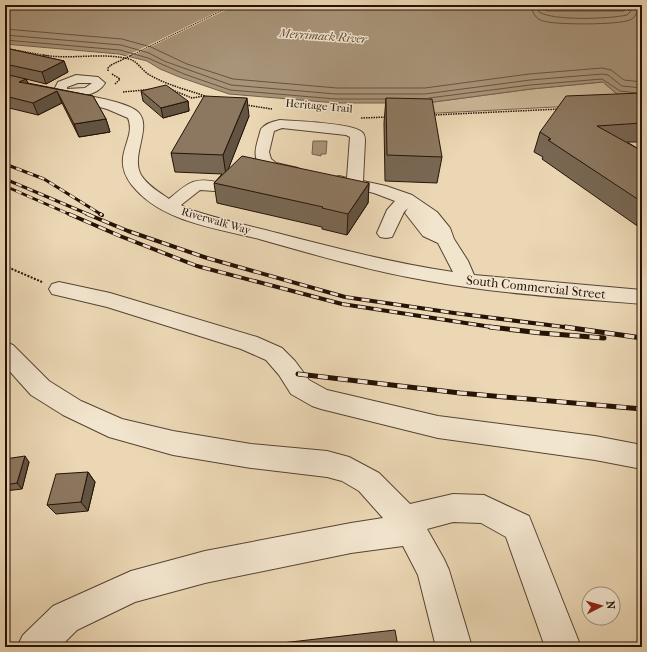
<svg xmlns="http://www.w3.org/2000/svg" width="647" height="652" viewBox="0 0 647 652" font-family="'IM FELL French Canon',serif">
<rect width="100%" height="100%" fill="#ebd7b4"/>
<filter id="stains"><feTurbulence type="fractalNoise" baseFrequency=".005" numOctaves="4"/><feColorMatrix values="0 0 0 0 .2 0 0 0 0 .09 0 0 0 0 .02 0 0 0 .5 -.17"/></filter>
<radialGradient id="worn" r=".72"><stop offset=".6" stop-color="#630" stop-opacity="0"/><stop offset="1" stop-color="#630" stop-opacity=".3"/></radialGradient>
<path fill="#cab696" stroke="#78644e" d="M464,5H642V6L554,7Z
M603,82L618,95L574,106L419,114L426,103L531,89Z"/>
<path fill="#a89479" stroke="#74604b" d="M5,5L642,6V97L618,95L603,82L531,89L426,103H336L229,94L182,78L160,69L147,61L119,54L5,44Z
M313,141H327L326,154H321V156L312,154Z"/>
<path fill="#ebd7b4" d="M231,5H236L128,58L124,57Z"/>
<g fill="none" stroke-linecap="round" stroke-linejoin="round">
<path stroke="#675340" stroke-width="1" d="M531,5C532,13 536,19 543,21C555,25 618,25 630,20C636,17 638,11 639,5
M537,5L539,12C554,21 609,19 627,15L630,12L633,5
M542,5L543,9L547,11H624L628,5
M5,29L122,39L151,47L187,64L233,79L337,88H425L529,74L602,68L611,70L624,80L642,82
M5,35L121,45L149,53L164,61L231,85L336,94H425L530,80L602,74L608,75L622,86L642,88
M5,40L120,50L148,58L184,74L230,90L336,99H385
M429,98L530,85L602,79L620,91L637,93"/>
<defs>
<path id="minor" d="M76,75L98,77L105,83C101,90 93,94 85,95C99,98 128,103 138,112C153,127 130,155 141,175C147,185 159,192 169,199C188,183 194,176 221,183L223,186L221,189L215,191L200,190L181,205L186,208C216,219 247,225 277,233C335,248 393,263 453,272L438,243L423,236L405,213L408,208L404,212L392,237L386,238L380,237L377,233L387,210L395,201L374,193L333,184L331,181L333,178L339,176L347,178L350,137L346,135L282,128L274,131L269,152L271,159L276,163L298,168L300,171L298,174C290,176 284,174 276,172C248,165 255,151 261,129C265,124 274,121 280,120C296,121 353,123 362,132C365,135 365,138 365,141L363,181L386,186L412,195L437,212L450,228L454,239L468,261L474,275L642,290V304C571,298 499,294 429,281C371,271 315,255 259,239C216,228 160,222 131,184C110,155 137,140 128,118L107,109L59,96L55,88L58,82ZM78,83H92L85,88L67,89V87Z
M59,282L110,293L257,337L282,348L295,361L309,380L327,390L438,416L595,436L642,445V469L595,460L438,438L321,409L312,406L291,394L279,375L266,360L241,349L107,307L52,294L49,289L52,284Z
M5,342L13,345L49,381L81,401L122,419L173,431L251,444L327,451L349,457L379,473L410,504L453,494L484,495L529,516L581,647H545L506,537L481,523L453,522L427,529L444,559L449,570L472,647H436L418,575L403,546L351,553L205,583L135,602L77,630L60,647H17L23,635L53,606L131,571L205,551L351,523L383,518L359,491L342,481L327,477L251,468L173,455L109,437L63,415L31,395L5,366Z"/>
</defs>
<use href="#minor" stroke="#574332" stroke-width="2"/>
<path stroke="#261206" stroke-width="1" stroke-dasharray="1.5 1" stroke-linecap="butt" d="M5,48L49,56"/>
<path stroke="#261206" stroke-width="1.5" stroke-dasharray="1.5 1" stroke-linecap="butt" d="M43,55C71,60 101,52 129,59C137,61 141,69 148,74C166,85 188,90 208,97
M108,71V68L111,65
M112,74L120,79L115,84
M170,89L192,98L204,96
M123,92L154,89
M246,105L272,109
M433,115L560,109
M361,118L388,117"/>
<path stroke="#261206" stroke-width="2" stroke-dasharray="2 1.5" stroke-linecap="butt" d="M5,266L42,282"/>
<use href="#minor" fill="#f2e5ce" fill-rule="evenodd"/>
<defs>
<path id="rail-far2" d="M5,164L44,179L102,215
M5,179L90,215
M5,186L71,215"/>
<path id="rail-far1" d="M69,214L120,236L197,266L342,304L498,328
M87,214L128,231L207,258L345,297L454,313L572,328
M100,214L102,215"/>
<path id="rail" d="M490,327L541,333L604,338
M565,327L642,338
M298,374L460,393L642,409"/>
</defs>
<use href="#rail-far2" stroke="#261206" stroke-width="3"/>
<use href="#rail-far1" stroke="#261206" stroke-width="4"/>
<use href="#rail" stroke="#261206" stroke-width="5"/>
<use href="#rail-far2" stroke="#f2e5ce" stroke-width="2" stroke-dasharray="6" stroke-linecap="butt"/>
<use href="#rail-far1" stroke="#f2e5ce" stroke-width="2.5" stroke-dasharray="8" stroke-linecap="butt"/>
<use href="#rail" stroke="#f2e5ce" stroke-width="3.5" stroke-dasharray="10" stroke-linecap="butt"/>
<path stroke="#261206" stroke-width="1" stroke-dasharray="1.5 1" stroke-linecap="butt" d="M130,56L233,5"/>
<path stroke="#261206" stroke-width="1.5" stroke-dasharray="1.5 1" stroke-linecap="butt" d="M111,65L132,55"/>
</g>
<path fill="#786753" stroke="#261206" d="M5,48L64,61L68,72L46,84L26,79L28,83L93,96L106,119L110,132L79,137L62,103L38,115L5,107Z
M141,91L188,101L189,111L163,118L143,101Z
M642,93V142H627L642,151V227L638,225H636L542,159L543,157L534,152L540,132Z
M386,98L442,157L437,183L385,181L384,123Z
M249,116L228,169L369,183L368,203L347,235L322,229V227L217,203L214,183L222,174L175,172L171,153Z
M5,459L29,462L22,489L5,491Z
M88,472L95,482L88,511L56,514L47,505Z"/>
<path fill="#625443" stroke="#261206" d="M64,61L68,72L46,84L42,72Z
M26,79L31,90L19,82Z
M57,91L62,103L38,115L33,103Z
M247,98L249,116L226,175L223,155Z
M188,101L189,111L163,118L161,108Z
M106,119L110,132L79,137L74,124Z
M369,183L368,203L347,235L348,214Z
M642,213V218L638,225H636Z
M25,456L29,462L22,489L17,483Z
M88,472L95,482L88,511L81,502Z"/>
<path fill="#8c7860" stroke="#261206" d="M5,48L64,61L42,72L5,64Z
M5,74L26,79L19,82L93,96L106,119L74,124L57,91L33,103L5,96Z
M166,85L188,101L161,108L141,91Z
M642,93V123L597,126L642,151V202L548,140L551,139L540,132L566,96Z
M204,96L247,98L223,155L171,153Z
M386,98L432,99L442,157L387,155Z
M242,156L369,183L348,214L322,208L323,207L214,183Z
M25,456L17,483L5,485V459Z
M88,472L81,502L47,505L56,474Z
M395,630L398,647H247Z"/>
<g text-anchor="middle" dominant-baseline="central" stroke-width="3" stroke-linejoin="round" paint-order="stroke">
<g font-size="11" fill="#261206" stroke="#f2e5ce">
<text transform="translate(319 106) rotate(5)">Heritage Trail</text>
<text transform="translate(216 221) rotate(16)">Riverwalk Way</text>
</g>
<g font-size="12" font-style="italic" fill="#604c3a" stroke="#f2e5ce">
<text transform="translate(323 36) rotate(4)">Merrimack River</text>
</g>
<g font-size="13" fill="#261206" stroke="#f2e5ce">
<text transform="translate(536 287) rotate(6)">South Commercial Street</text>
</g>
</g>
<rect width="647" height="652" fill="none" stroke="#ebd7b4" stroke-width="20"/>
<rect x="6" y="6" width="635" height="640" fill="none" stroke="#261206" stroke-width="2"/>
<rect x="10" y="10" width="627" height="632" fill="none" stroke="#261206"/>
<g transform="translate(601 606) rotate(84)"><circle r="19" fill="#f2e5ce" stroke="#a0917e"/>
<path d="M0-3L7 15L0 10L-7 15Z" fill="#8f2418"/>
<text y="-6" font-size="11" font-weight="bold" text-anchor="middle" fill="#261206">N</text>
</g>
<rect width="100%" height="100%" filter="url(#stains)"/>
<rect width="100%" height="100%" fill="url(#worn)"/>
</svg>
